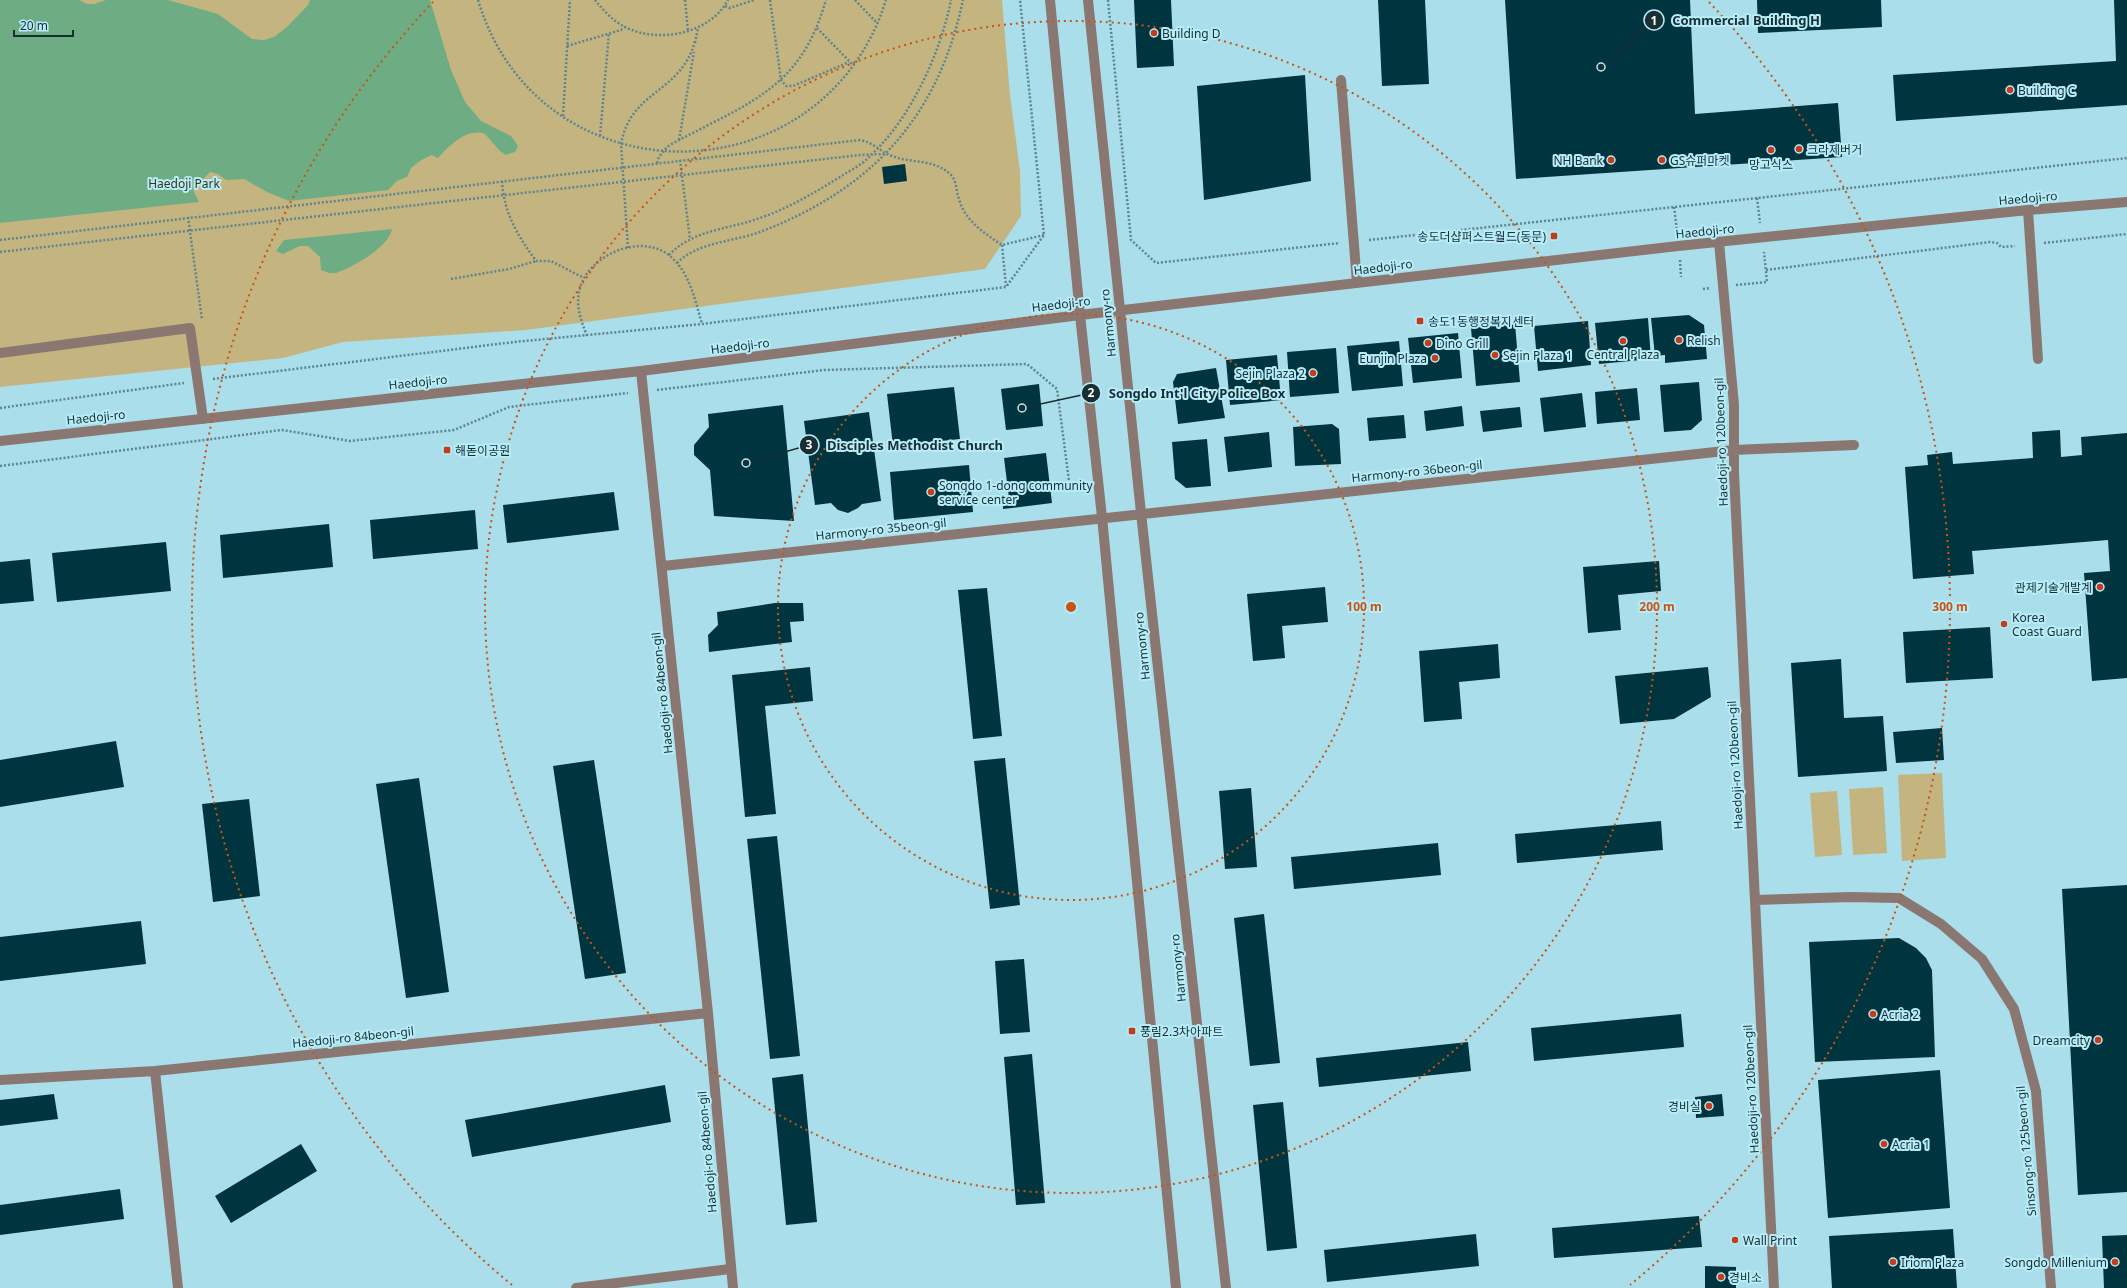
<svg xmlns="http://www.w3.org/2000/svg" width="2127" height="1288" viewBox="0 0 2127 1288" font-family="'Noto Sans','Noto Sans KR',sans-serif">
<rect width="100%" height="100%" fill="#aadeeb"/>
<path fill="#c4b580" d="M0,0H1002L1010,95L1020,171L1021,216L985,269L526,330L343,342L283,358L0,387Z
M1942,773L1946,858L1902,861L1898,775Z
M1883,787L1887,853L1853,855L1849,789Z
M1837,791L1842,855L1815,857L1810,793Z"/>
<path fill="#6ead83" d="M0,0H79L87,4H94L106,0H168L218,14L252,39L264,40L274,37L287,27L308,5L310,0H430L451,70L465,102L481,121L511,136L518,146L515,152L506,155L500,151L485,134C467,127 449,146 438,158L431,155L420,161L411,168L407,177L397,181L388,190L289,201L267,192L244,179L226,180L218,174L210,172L193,190L199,202L0,223Z
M392,229C389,247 353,267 336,273H329L321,270L320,257L308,246H300L283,254L276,251L284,240Z"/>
<path fill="#00353f" d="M1134,0H1171L1174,66L1137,68Z
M1378,0H1425L1429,84L1382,86Z
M1505,0H1690L1695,114L1838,103L1842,157L1516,179Z
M1757,0H1881L1882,27L1758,33Z
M2114,0H2127V105L1896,121L1893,75L2116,61Z
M1305,75L1311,181L1204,200L1197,86Z
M905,164L907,181L884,184L882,167Z
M1689,315L1704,325L1707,359L1665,363V355L1655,356L1651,318Z
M1648,318L1651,359L1599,364L1595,323Z
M1588,321L1591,365L1538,371L1534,326Z
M1515,324L1520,382L1476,386L1471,328Z
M1458,333L1462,378L1413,383L1408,338Z
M1399,341L1403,386L1352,391L1347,346Z
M1336,348L1339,393L1290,397L1287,352Z
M1277,355L1281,400L1230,405L1226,360Z
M1216,368L1225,418L1178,424L1173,382L1177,374Z
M1699,382L1702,420L1691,430L1664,432L1660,385Z
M1039,384L1043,426L1006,430L1001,389Z
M954,387L960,439L893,446L887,394Z
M1637,388L1640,420L1597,424L1595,392Z
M1582,393L1586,427L1544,432L1540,398Z
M783,405L794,521L714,516L710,470L694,455V445L709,427L708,414Z
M1462,406L1464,426L1426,431L1424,411Z
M1520,407L1522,427L1483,432L1480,411Z
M869,412L881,501L862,504L858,508L848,513L838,510L831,503L815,505L804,421Z
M1404,415L1406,438L1369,441L1367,418Z
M1332,424L1339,429L1341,464L1295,466L1293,427Z
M2060,430L2061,457L2082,455L2081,437L2127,433V678L2092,681L2084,573L2110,571L2108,540L1972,551L1974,574L1913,579L1905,467L1928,465L1927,455L1952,452L1953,464L2033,458L2032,432Z
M1269,432L1272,467L1228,472L1224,437Z
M1207,439L1211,486L1186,488L1175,479L1172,442Z
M1046,453L1052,503L1003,509V498H1009L1004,458Z
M969,465L973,512L894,520L890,472Z
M614,492L619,530L507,543L503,505Z
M475,510L478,549L373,559L370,520Z
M329,524L333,567L223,578L220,535Z
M166,542L171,591L57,602L52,553Z
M30,559L34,601L0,604V562Z
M1659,561L1661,591L1618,595L1621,630L1588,633L1583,567Z
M1325,587L1328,622L1282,626L1285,658L1253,661L1247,594Z
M987,588L1002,736L973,739L958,590Z
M775,603H803L804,621L790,622L792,642L709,652L708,635L718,625L717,612Z
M1990,627L1993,678L1906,683L1903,632Z
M1498,644L1500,678L1459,682L1462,719L1424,722L1419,651Z
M1841,659L1844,718L1883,716L1887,771L1798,777L1791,663Z
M810,667L813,701L765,706L776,814L745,817L732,675Z
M1708,667L1711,697L1674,719L1620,724L1615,676Z
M1942,728L1944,760L1896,763L1893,732Z
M116,741L124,787L0,807V760Z
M1005,758L1020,905L990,909L974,761Z
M594,760L626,973L585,979L553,766Z
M419,778L449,992L406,998L376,784Z
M1251,788L1257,867L1225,869L1219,791Z
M249,799L260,896L213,902L202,804Z
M1661,821L1663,850L1517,863L1515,834Z
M777,836L800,1056L770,1059L747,839Z
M1438,843L1441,875L1294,889L1291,857Z
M2127,885V1192L2078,1195L2062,889Z
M1264,914L1280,1063L1250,1066L1234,918Z
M141,921L146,964L0,981V937Z
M1899,938L1916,948L1926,958L1932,970L1935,1057L1815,1062L1809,942Z
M1024,959L1030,1032L1000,1034L995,961Z
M1681,1014L1684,1047L1534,1061L1531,1028Z
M1468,1042L1471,1071L1319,1087L1316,1058Z
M1032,1054L1045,1203L1016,1205L1004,1057Z
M1940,1070L1950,1208L1828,1218L1818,1080Z
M803,1074L817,1222L786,1225L772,1078Z
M665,1085L671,1122L472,1157L465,1120Z
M54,1094L58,1119L0,1126V1100Z
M1722,1094L1724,1116L1696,1118L1695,1097Z
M1283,1102L1297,1248L1267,1251L1253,1105Z
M301,1144L317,1171L231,1223L215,1196Z
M120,1189L124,1219L0,1235V1205Z
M1699,1216L1702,1247L1554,1258L1552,1228Z
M1953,1229L1957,1288H1832L1829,1236Z
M1476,1234L1479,1266L1327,1282L1324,1250Z
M2127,1235V1288H2104L2102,1236Z
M1705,1266L1736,1267V1288H1705Z"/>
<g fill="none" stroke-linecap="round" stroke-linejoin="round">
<path stroke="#60848d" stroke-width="2.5" stroke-dasharray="2 2" stroke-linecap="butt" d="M478,0C539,203 823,201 886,0
M595,0C603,10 613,21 625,27C658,44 710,34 728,0
M685,0L688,31
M770,0L781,80L786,86H793L849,62
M855,0L877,23
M1108,0L1131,240L1156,263L1340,243
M725,6L730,8L754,0
M817,28L853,65
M695,43L698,28
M567,46L621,30L625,27
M563,116L570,0
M600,136L609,33
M679,140L694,52
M680,160L690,239
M657,163L659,157L667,147C681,138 696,132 710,124C773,93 806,69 826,0
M502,181C504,214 517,234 536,261H551L584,278
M1757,198L1760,223
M1674,207L1677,231
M188,217L202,320
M0,240L860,140C873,142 880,152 892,156C912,164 935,158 952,176C957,183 956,191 959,199C965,221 984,233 1002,245L1044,235
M1369,240L2127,158
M2044,243L2127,234
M1002,245L1006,286
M628,248L621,144C631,89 681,94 695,41
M0,252L860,155L886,154
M669,255C694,229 727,230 760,218C789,208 814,193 840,177C849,171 860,166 868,158C910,120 940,55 951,0
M1680,260L1681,277
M677,263C698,242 732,242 760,232C872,189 938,118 963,0
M1766,270L1990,242L1997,243L2001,247L2015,246
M451,279L509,269L536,261
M1736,285L1767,282L1764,252
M1703,289L1710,288
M587,336C581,320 575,306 580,288C589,255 641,232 670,256C690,273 695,300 702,324
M213,379L514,342L702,324L1006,287L1044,235L1020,0
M657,390L824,370L1027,364L1057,389L1069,481
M0,408L184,383
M0,466L282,430L350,441L454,430L509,407L628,393"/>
<path stroke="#8b7772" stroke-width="10" d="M1050,0L1080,315L1102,517L1176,1288
M1088,0L1141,513L1226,1288
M1341,80L1357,283
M2028,210L2038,359
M1719,242L1734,405V473L1774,1288
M0,353L190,328L203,419
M641,371L708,1013L733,1288
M0,441L641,371L1080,315L1678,246L2028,210L2127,202
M663,566L1734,450L1854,445
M1755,900L1850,897L1899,898L1941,924L1982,959L2014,1009L2036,1091L2051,1288
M155,1071L178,1288
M0,1080L155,1071L708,1013
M576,1288L730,1269"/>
</g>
<g fill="none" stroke="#c95312" stroke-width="2" stroke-dasharray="2 4">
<circle cx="1071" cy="607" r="293"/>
<circle cx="1071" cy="607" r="586"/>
<path d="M512 1285A879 879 0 0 1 433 2M1709 2A879 879 0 0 1 1630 1285"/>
</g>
<g fill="#c53c1a" stroke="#b7ecf9" stroke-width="1.5">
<circle cx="1154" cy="33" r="4"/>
<circle cx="2010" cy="90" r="4"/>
<circle cx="1799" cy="149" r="4"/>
<circle cx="1771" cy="150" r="4"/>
<circle cx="1611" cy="160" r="4"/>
<circle cx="1662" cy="160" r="4"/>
<rect x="1550" y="232" width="8" height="8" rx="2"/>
<rect x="1416" y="317" width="8" height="8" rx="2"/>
<circle cx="1679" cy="340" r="4"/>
<circle cx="1623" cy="341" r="4"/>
<circle cx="1428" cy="343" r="4"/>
<circle cx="1495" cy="355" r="4"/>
<circle cx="1435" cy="358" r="4"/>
<circle cx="1313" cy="373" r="4"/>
<rect x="443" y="446" width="8" height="8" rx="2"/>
<circle cx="931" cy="492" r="4"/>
<circle cx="2100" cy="587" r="4"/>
<circle cx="2004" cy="624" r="4"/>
<circle cx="1873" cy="1014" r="4"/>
<rect x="1128" y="1027" width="8" height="8" rx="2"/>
<circle cx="2098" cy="1040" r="4"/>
<circle cx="1709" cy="1106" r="4"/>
<circle cx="1884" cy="1144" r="4"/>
<circle cx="1735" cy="1240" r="4"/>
<circle cx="1893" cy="1262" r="4"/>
<circle cx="2115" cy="1262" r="4"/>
<circle cx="1721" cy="1277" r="4"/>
</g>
<g text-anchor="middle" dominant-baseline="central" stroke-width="4" stroke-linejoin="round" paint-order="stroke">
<g font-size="12" fill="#192e33" stroke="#b7ecf9" text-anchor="start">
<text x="1162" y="33">Building D</text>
<text x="2018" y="90">Building C</text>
<text x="1807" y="149">크라제버거</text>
<text x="1603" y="160" text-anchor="end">NH Bank</text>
<text x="1670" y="160">GS슈퍼마켓</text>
<text x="1771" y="164" text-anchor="middle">망고식스</text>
<text x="1546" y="236" text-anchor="end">송도더샵퍼스트월드(동문)</text>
<text x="1428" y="321">송도1동행정복지센터</text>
<text x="1687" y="340">Relish</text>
<text x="1436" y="343">Dino Grill</text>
<text x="1623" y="354" text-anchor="middle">Central Plaza</text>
<text x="1503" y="355">Sejin Plaza 1</text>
<text x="1427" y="358" text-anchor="end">Eunjin Plaza</text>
<text x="1305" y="373" text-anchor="end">Sejin Plaza 2</text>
<text x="455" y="450">해돋이공원</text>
<text x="939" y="485">Songdo 1-dong community<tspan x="939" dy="14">service center</tspan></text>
<text x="2092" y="587" text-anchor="end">관제기술개발계</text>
<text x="2012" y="617">Korea<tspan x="2012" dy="14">Coast Guard</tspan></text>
<text x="1881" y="1014">Acria 2</text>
<text x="1140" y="1031">풍림2.3차아파트</text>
<text x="2090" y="1040" text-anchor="end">Dreamcity</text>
<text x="1701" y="1106" text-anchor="end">경비실</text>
<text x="1892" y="1144">Acria 1</text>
<text x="1743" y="1240">Wall Print</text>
<text x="1901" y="1262">Iriom Plaza</text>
<text x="2107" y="1262" text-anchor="end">Songdo Millenium</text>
<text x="1729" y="1277">경비소</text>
</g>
<g font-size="12" fill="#3b3314" stroke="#b7ecf9">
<text x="184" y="183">Haedoji Park</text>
</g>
<g font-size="12" fill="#192e33" stroke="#b7ecf9">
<text transform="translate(2028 198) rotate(-5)">Haedoji-ro</text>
<text transform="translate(1705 231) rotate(-6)">Haedoji-ro</text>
<text transform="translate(1383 267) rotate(-7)">Haedoji-ro</text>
<text transform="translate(1061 304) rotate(-7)">Haedoji-ro</text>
<text transform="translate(1108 323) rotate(-96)">Harmony-ro</text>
<text transform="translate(740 346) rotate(-7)">Haedoji-ro</text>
<text transform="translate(418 382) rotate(-6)">Haedoji-ro</text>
<text transform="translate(96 417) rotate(-6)">Haedoji-ro</text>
<text transform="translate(1721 442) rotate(-92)">Haedoji-ro 120beon-gil</text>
<text transform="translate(1417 471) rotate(-6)">Harmony-ro 36beon-gil</text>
<text transform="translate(881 529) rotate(-6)">Harmony-ro 35beon-gil</text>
<text transform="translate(1142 646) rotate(-96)">Harmony-ro</text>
<text transform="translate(662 693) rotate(-96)">Haedoji-ro 84beon-gil</text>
<text transform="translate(1735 765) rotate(-93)">Haedoji-ro 120beon-gil</text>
<text transform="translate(1178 968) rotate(-96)">Harmony-ro</text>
<text transform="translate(353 1037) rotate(-6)">Haedoji-ro 84beon-gil</text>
<text transform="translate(1751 1089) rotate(-93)">Haedoji-ro 120beon-gil</text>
<text transform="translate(2026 1151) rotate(-95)">Sinsong-ro 125beon-gil</text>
<text transform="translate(707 1152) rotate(-95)">Haedoji-ro 84beon-gil</text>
</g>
</g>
<circle cx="1071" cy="607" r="6" fill="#c95312" stroke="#b7ecf9" stroke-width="2"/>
<g font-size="12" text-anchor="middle" font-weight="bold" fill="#c95312" stroke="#b7ecf9" stroke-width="4" stroke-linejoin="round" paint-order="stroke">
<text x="1364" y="611">100 m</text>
<text x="1657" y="611">200 m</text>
<text x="1950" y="611">300 m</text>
</g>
<path fill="none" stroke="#192e33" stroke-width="1.5" d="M1601 67L1654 20M1022 408L1091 393M746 463L809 445"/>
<g fill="#192e33" stroke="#b7ecf9" stroke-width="1.5">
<circle cx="1601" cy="67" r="4"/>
<circle cx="1022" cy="408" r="4"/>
<circle cx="746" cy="463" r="4"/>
<circle cx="1654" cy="20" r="10"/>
<circle cx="1091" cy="393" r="10"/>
<circle cx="809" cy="445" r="10"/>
</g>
<g font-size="12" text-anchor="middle" font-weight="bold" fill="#fff">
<text x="1654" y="25">1</text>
<text x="1091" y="397">2</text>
<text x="809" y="449">3</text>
</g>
<g font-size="13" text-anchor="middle" font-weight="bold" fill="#192e33" stroke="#b7ecf9" stroke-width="4" stroke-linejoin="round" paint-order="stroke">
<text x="1746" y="25">Commercial Building H</text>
<text x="1197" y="398">Songdo Int'l City Police Box</text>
<text x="915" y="450">Disciples Methodist Church</text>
</g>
<path d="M14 30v6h59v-6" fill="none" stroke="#192e33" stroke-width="2"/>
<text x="20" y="30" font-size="12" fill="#192e33" stroke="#b7ecf9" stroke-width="3" paint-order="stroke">20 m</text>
</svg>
